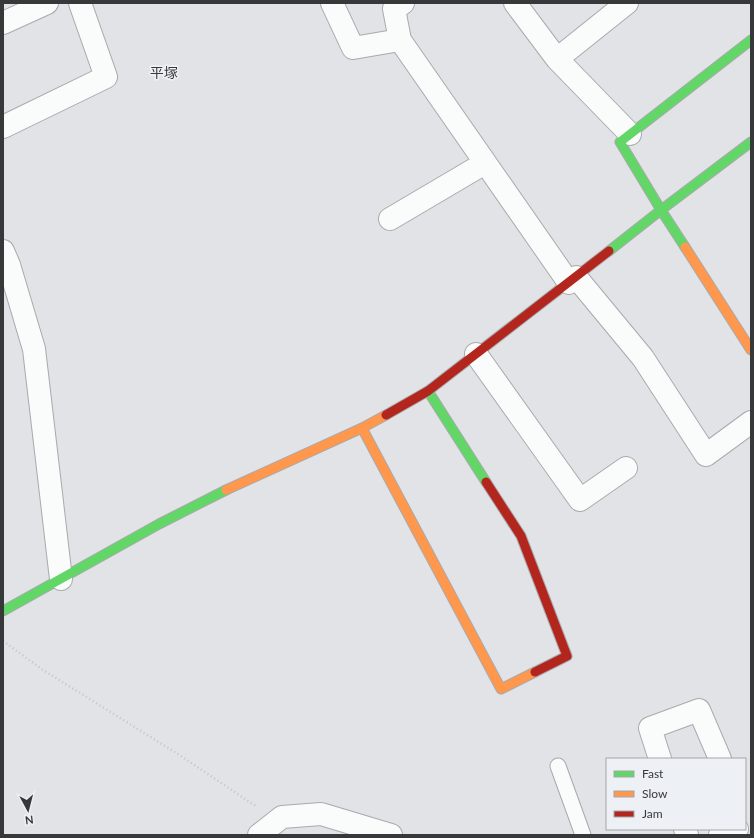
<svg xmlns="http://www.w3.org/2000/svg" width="754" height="838" viewBox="0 0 754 838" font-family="Lato,'Noto Sans JP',sans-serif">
<rect width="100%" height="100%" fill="#e1e3e6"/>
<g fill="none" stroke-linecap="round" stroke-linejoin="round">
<defs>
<path id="lane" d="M558,766L583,835"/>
<path id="street" d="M332,3L353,48L400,40
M403,3L394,9L400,40L569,283
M515,3L557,59L630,134
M3,23L47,3
M557,59L627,3
M3,127L106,77L80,3
M390,219L485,163
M3,251L9,265L34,349L61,579
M576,277L643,358L706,455L751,422
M476,354L580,500L626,468
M660,759L650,728L699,710L720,759
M685,829L687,835
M259,835L282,817L321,814L391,835
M720,835L737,829"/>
<path id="fast" d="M685,247L661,210L620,142L751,40
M609,251L661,210L751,142
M428,391L486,482
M3,611L159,524L226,490"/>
<path id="slow" d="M685,247L751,350
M362,428L501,689L535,672
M226,490L362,428L386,415"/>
<path id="jam" d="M386,415L428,391L609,251
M486,482L521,536L567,656L535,672"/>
</defs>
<use href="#lane" stroke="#a9aaad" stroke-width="17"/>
<use href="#street" stroke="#a9aaad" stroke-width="24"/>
<use href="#fast" stroke="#a9aaad" stroke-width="11"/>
<use href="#slow" stroke="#a9aaad" stroke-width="11"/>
<use href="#jam" stroke="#a9aaad" stroke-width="11"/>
<path stroke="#c4c4c4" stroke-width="2.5" stroke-dasharray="1 3" stroke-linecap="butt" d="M3,641L43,670L181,756L257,807"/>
<use href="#lane" stroke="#fafbfb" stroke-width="15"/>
<use href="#street" stroke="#fafbfb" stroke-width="22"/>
<use href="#fast" stroke="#63d668" stroke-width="9"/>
<use href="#slow" stroke="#ff974d" stroke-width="9"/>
<use href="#jam" stroke="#b3261e" stroke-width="9"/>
</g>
<g text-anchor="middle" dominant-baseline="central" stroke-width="3.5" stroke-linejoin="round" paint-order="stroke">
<g font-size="14" fill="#36393c" stroke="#edf0f4">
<text x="164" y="72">平塚</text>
</g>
</g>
<rect width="754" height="838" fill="none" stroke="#37383a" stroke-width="8"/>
<rect x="606" y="758" width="140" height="72" fill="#edf0f4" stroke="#a4a6aa"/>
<rect x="614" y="771" width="20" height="6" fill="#63d668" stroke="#a4a6aa"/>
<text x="642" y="778" font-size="12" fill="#37383a">Fast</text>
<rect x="614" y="791" width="20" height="6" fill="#ff974d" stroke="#a4a6aa"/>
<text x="642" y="798" font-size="12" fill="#37383a">Slow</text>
<rect x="614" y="811" width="20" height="6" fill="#b3261e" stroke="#a4a6aa"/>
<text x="642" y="818" font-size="12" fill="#37383a">Jam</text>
<g transform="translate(28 810) rotate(173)" stroke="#edf0f4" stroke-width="3" paint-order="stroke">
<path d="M0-3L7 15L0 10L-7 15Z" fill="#37383a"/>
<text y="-6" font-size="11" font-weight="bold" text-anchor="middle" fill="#37383a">N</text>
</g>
</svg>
